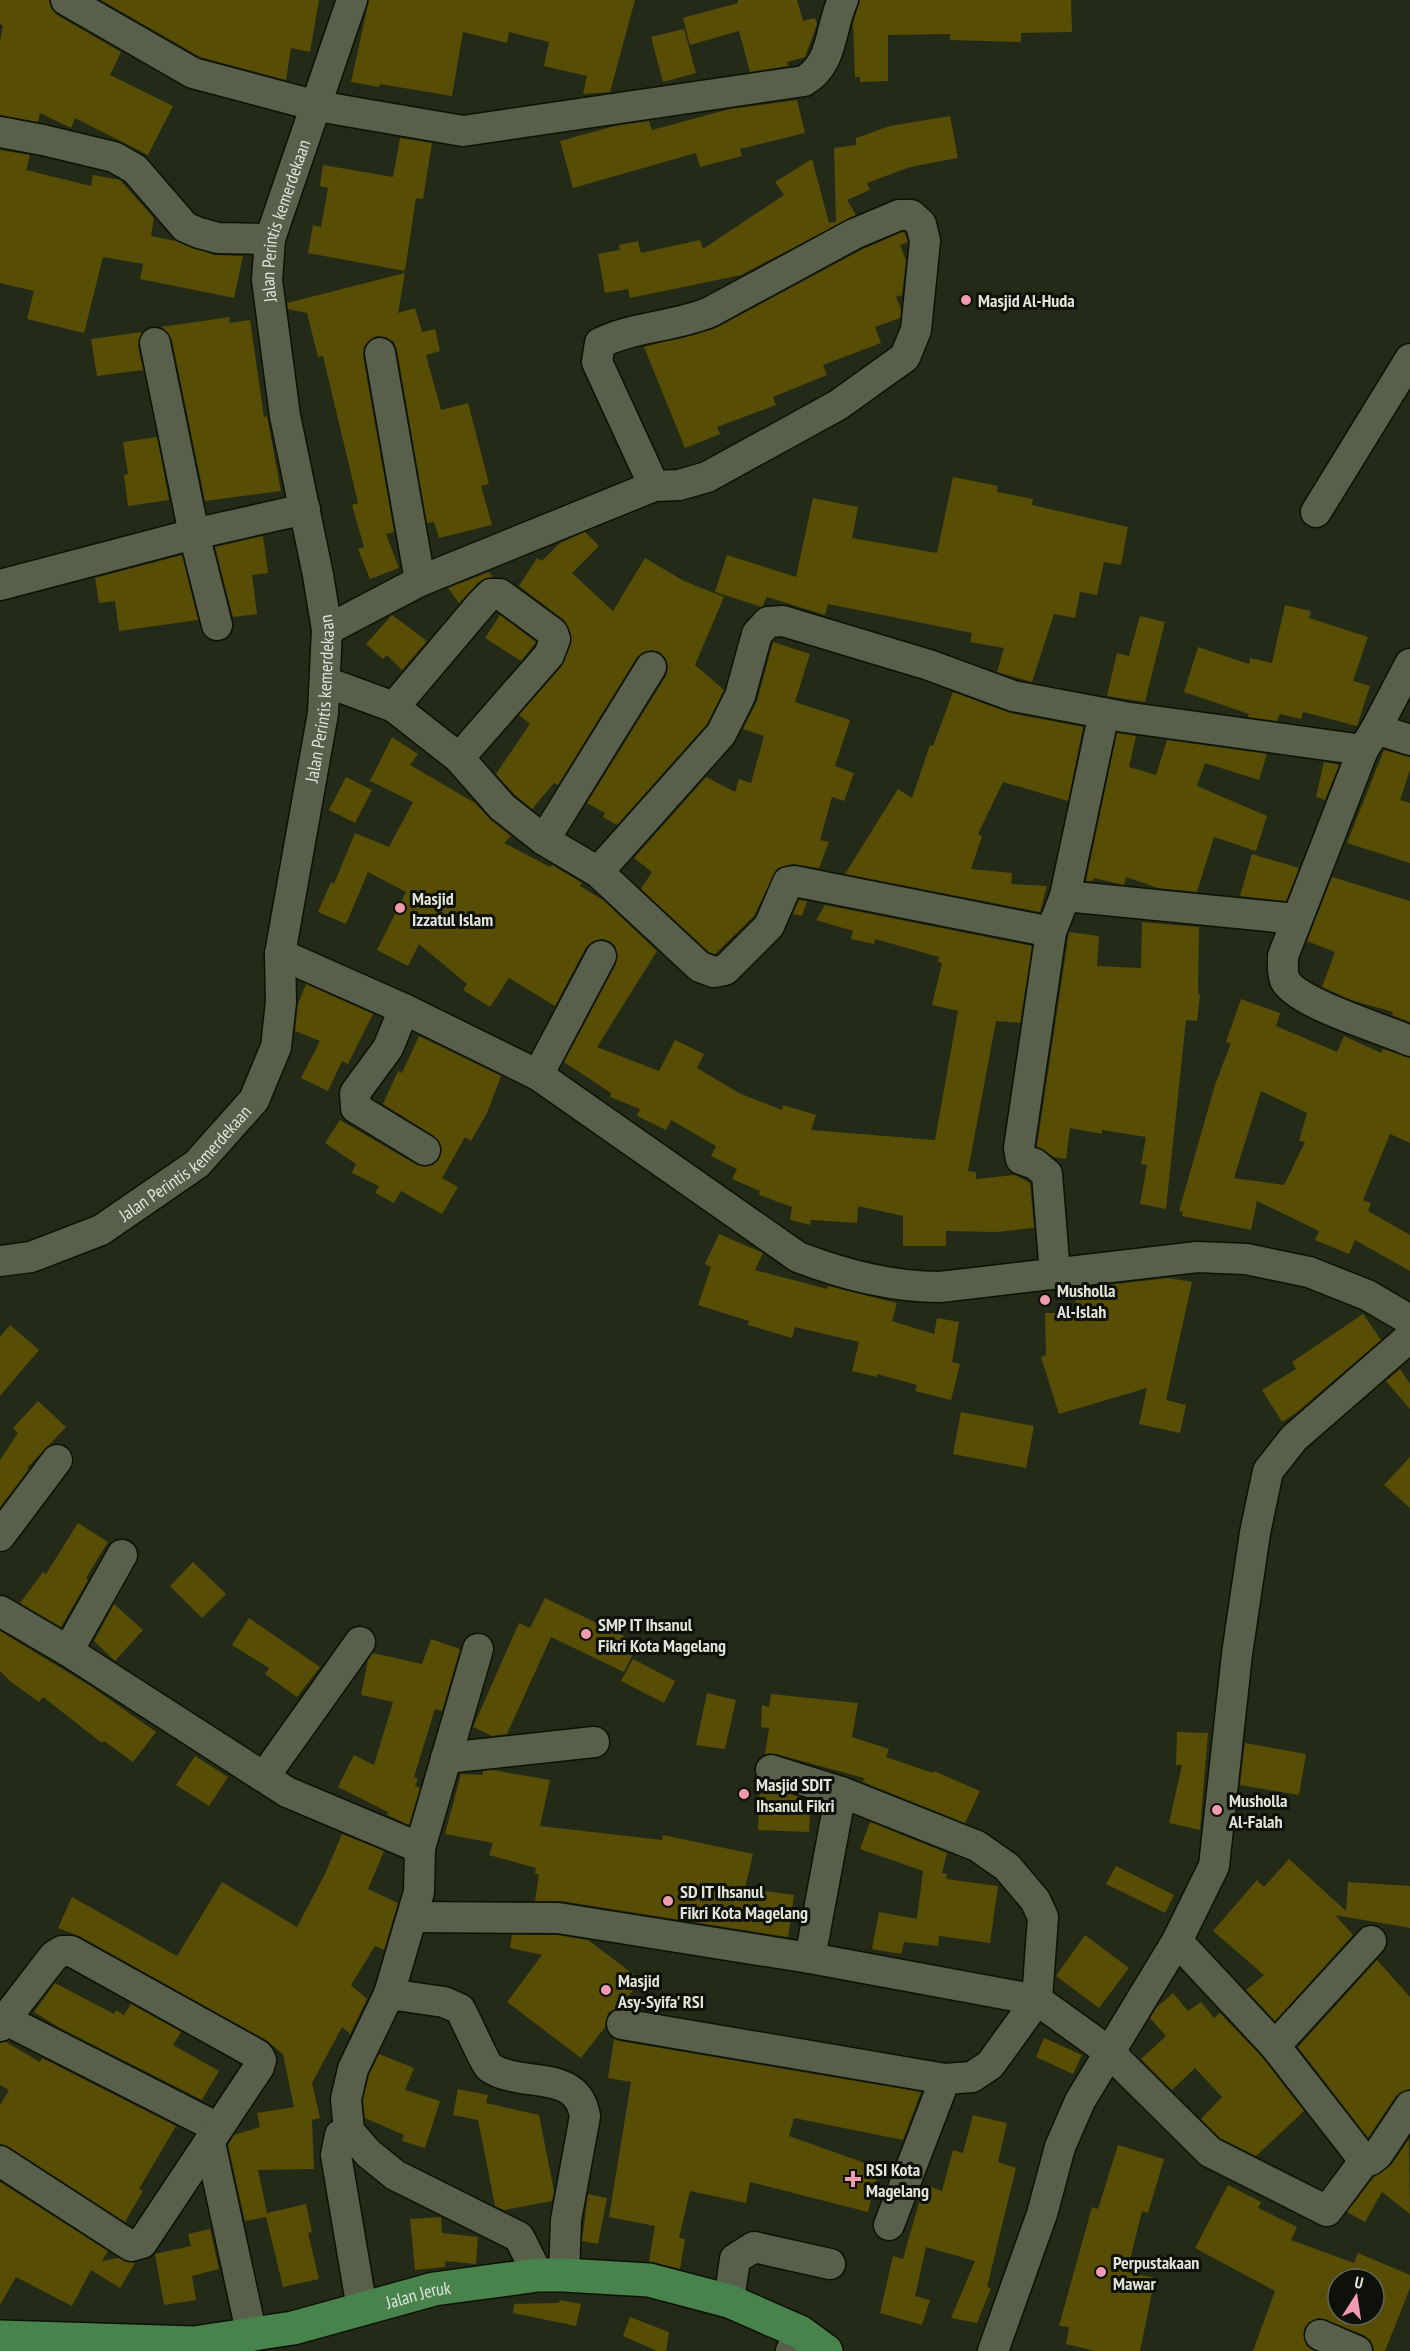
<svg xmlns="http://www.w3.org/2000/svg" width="1410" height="2351" viewBox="0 0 1410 2351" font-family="'PT Sans Narrow',sans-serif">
<rect width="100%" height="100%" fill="#242a18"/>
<path fill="#584d05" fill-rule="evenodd" d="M0,0H49L51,8L57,15L121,52L110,75L173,106L148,155L75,118L71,128L40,113L38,122L0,115V41L3,26L0,24Z
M101,0H319L310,52L291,48L286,80L200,57Z
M369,0H635L610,92L583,94L587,76L544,66L549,42L509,32L507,43L463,32L452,96L380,84L379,87L351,82Z
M738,0H797L803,21L815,18L817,24L805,57L787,62L788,66L750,72L739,31L690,45L683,18L738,3Z
M860,0H1071L1072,32L1021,33V42L950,40V34L888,35V81L860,82V77H855L853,23Z
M684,29L696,73L663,82L651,37Z
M797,100L805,133L740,149L742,156L700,167L696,153L573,188L560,141L615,126L649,121L652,130L730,109Z
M950,116L958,158L910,167L867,183L870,190L847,200L856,215L741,275L630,298L628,289L605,293L598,254L620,250L619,245L638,241L641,253L700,240L703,249L784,195L775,182L812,159L829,223L836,222L834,148L856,145V138L890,126Z
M400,138L432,143L423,199L416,198L405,271L308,253L313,225L321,227L328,188L320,186L323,165L393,177Z
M0,150L30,155L26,170L91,186L93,175L120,180L154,218L151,236L176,241L214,255L243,256L234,298L140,279L143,264L103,257L84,333L27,319L34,291L0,283Z
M902,232L905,233L908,242L900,245L906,260L902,295L896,297L901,309L900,318L875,327L881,343L823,365L827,375L773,397L776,405L717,427L720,434L685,448L644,347L716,328L861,250Z
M405,273L398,313L415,308L422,332L435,329L440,351L426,355L441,410L468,403L489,484L481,486L492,525L439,538L434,522L427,523L397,350L394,342L386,337L376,336L364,347L363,356L394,532L386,534L399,568L370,579L358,549L364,547L352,505L358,503L323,356L318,357L307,313L288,309L287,303Z
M230,317L229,323L250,320L264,417L267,416L281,491L205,501L172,340L161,327Z
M142,332L138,346L143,370L97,376L91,339Z
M157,437L169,500L128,506L124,475L128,474L123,442Z
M953,477L998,486L997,492L1033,499L1032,505L1128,527L1121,565L1104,562L1097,595L1080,592L1075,618L1054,614L1032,682L997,672L1004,648L970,642L972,633L828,604L825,615L767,597L762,607L715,592L727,555L796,577L813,498L858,507L852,538L937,553Z
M585,532L599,546L572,573L613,611L645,558L684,581L724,597L695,665L724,690L707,724L617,825L603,817L605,813L587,803L666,676L668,668L666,659L660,652L651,650L637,657L558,785L554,783L532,809L514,794L496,774L530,724L519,715L562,666L571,644V634L564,620L519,586L537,558L542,561L560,543Z
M263,536L268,573L252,575L257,614L233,617L215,547Z
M182,555L198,620L119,631L115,601L99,603L95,578Z
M489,572L493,577L479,582L459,603L448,588Z
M1285,605L1311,611L1309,618L1368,637L1353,681L1370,686L1357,726L1303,712L1301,719L1280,714L1277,721L1248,717L1249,714L1184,692L1198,647L1249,664L1250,658L1272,663Z
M392,615L427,641L402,670L387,655L383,659L366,644Z
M500,615L536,642L521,661L485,638Z
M1140,616L1165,622L1145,702L1107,696L1117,653L1129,656Z
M773,642L810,654L795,702L850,720L835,766L854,773L844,801L832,797L820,840L829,842L819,868L792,864L777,869L754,916L715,954L709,952L641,889L652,872L634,858L706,777L735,792L739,779L751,783L764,736L743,729L757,701Z
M953,692L1010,713L1083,727L1068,801L1003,782L978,834L982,836L971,869L1012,873L1011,884L1047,886L1040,912L845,874L898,789L912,798L930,745L933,746Z
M1117,733L1136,736L1129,767L1156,775L1167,740L1267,754L1259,780L1205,763L1197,786L1267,816L1256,851L1214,837L1197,892L1158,888L1126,877L1124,885L1094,878L1093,881H1086Z
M392,737L418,754L410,765L475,803L491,820L511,836L504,843L550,867L552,865L582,883L580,886L603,900L657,951L597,1047L659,1071L675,1040L704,1054L697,1068L739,1093L782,1110L783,1105L816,1115L811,1130L935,1140L958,1011L932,1005L942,963L938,962L939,957L875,939L874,944L851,939L853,931L816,920L825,905L1032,946L1020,1023L996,1021L968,1171L976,1172V1179L1015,1175L1030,1183L1034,1228L995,1232L946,1231V1246H903V1216L858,1206L857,1223L811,1220L810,1225L790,1220L792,1207L759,1195L760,1191L732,1179L737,1169L711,1156L716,1146L671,1120L666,1130L637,1116L640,1109L610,1097L611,1093L564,1062L616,964V947L610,941L600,939L586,947L555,1006L509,978L490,1007L463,990L467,984L419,944L408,966L377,950L406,892L368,872L346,924L318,912L331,882L334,884L355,833L389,847L413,802L370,781Z
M1384,750L1410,757V770L1400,800L1410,803V863L1347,843Z
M1324,762L1339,765L1325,800L1316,797Z
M346,777L372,790L355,823L329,810Z
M1252,854L1299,868L1286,901L1240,896Z
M1332,877L1410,901V1022L1392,1015L1393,1012L1351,1000L1322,987L1335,952L1307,941Z
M799,900L807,901L802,916L793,914Z
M1142,922L1199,927L1198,994H1200L1197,1021L1186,1020L1166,1209L1140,1204L1147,1165L1141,1164L1146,1137L1102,1130V1134L1070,1128L1066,1159L1054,1157L1037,1146L1069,932L1099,936L1097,966L1141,968Z
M306,984L373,1014L348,1064L342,1061L328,1091L301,1078L320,1041L295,1031L298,1004Z
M1241,999L1280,1013L1276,1026L1337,1052L1344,1036L1381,1053L1383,1049L1410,1058V1143L1390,1134L1363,1200L1371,1203L1368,1211L1410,1235V1271L1355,1240L1349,1254L1315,1240L1319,1231L1257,1201L1251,1230L1182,1216L1183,1212L1179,1211L1215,1085L1231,1043L1226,1042ZM1261,1091L1307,1113L1299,1141L1305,1142L1284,1185L1234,1178Z
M419,1036L501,1076L487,1113L471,1141L465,1137L442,1178L458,1187L442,1214L401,1191L394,1203L375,1193L379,1186L352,1173L356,1164L325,1143L340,1120L417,1165H433L439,1159L442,1150L434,1136L383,1104L398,1071L402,1073Z
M719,1234L763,1253L755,1270L827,1289L828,1286L897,1303L892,1321L934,1334L937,1318L959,1322L952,1362L960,1364L951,1400L915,1391L917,1385L877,1374V1377L852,1371L859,1342L795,1327L792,1338L748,1325L749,1321L698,1305L711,1267L705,1264Z
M1168,1278L1192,1282L1166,1400L1186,1405L1180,1433L1139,1424L1147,1388L1059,1414L1041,1357L1046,1355L1045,1313H1077L1074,1289Z
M1363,1314L1381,1340L1296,1413L1282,1422L1262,1390L1296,1369L1292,1362Z
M10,1325L39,1350L0,1396V1337Z
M1400,1369L1410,1384V1409L1386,1381Z
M38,1401L66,1427L27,1468L29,1469L0,1507V1460L18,1433L13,1428Z
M961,1412L1034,1426L1026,1468L953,1454Z
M1410,1457V1508L1384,1485Z
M78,1523L108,1542L86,1578L88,1580L61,1627L20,1603L43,1572L46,1574Z
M193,1562L226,1594L202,1618L170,1586Z
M545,1598L638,1643L624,1672L551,1637L507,1734L492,1736L473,1727L519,1623L530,1628Z
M114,1604L143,1630L115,1661L94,1641Z
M249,1618L320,1667L297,1697L265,1674L269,1668L232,1645Z
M0,1631L92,1687L156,1732L133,1762L104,1741L102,1743L43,1697L39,1702L11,1682L0,1671Z
M431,1639L460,1649L442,1711L435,1709L414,1777L418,1779L415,1786L420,1788L409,1825L387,1815L388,1812L338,1787L354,1755L374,1765L393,1702L361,1695L368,1660L373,1653L422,1664Z
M633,1659L675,1681L664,1703L621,1681Z
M707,1693L736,1700L725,1749L696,1745Z
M771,1694L858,1703L852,1737L889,1749L886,1757L933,1773L934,1771L980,1791L965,1823L863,1782L864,1778L776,1754H765L769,1728L761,1727L762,1705L769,1707Z
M1177,1732L1208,1733L1200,1830L1169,1823L1182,1765H1176Z
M1245,1743L1306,1754L1299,1795L1240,1785Z
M195,1756L228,1777L209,1806L176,1785Z
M493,1770L550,1780L540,1826L662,1840L663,1835L753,1854L745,1888L794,1895L788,1937L561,1901H535L539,1874H535L536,1868L489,1855L493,1843L445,1834L461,1774L483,1775V1771Z
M760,1783L811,1801L809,1832L758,1830Z
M870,1822L947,1853L942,1873L947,1874L946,1879L998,1886L990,1943L939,1936L938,1946L904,1942L901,1954L872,1949L879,1912L917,1919L923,1871L860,1849Z
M342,1834L384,1851L368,1889L398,1903L384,1950L375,1946L351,1985L367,1999L350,2034L342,2027L312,2083L320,2118L312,2120L314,2169L258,2170L267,2213L306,2204L312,2232L308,2233L319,2279L283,2287L266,2217L245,2221L228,2145L234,2135L260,2127L257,2113L294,2107L283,2054L266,2040L79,1936L58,1928L72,1897L177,1956L222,1882L297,1927L325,1874Z
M1289,1859L1346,1911L1348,1882L1410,1886V1928L1335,1915L1353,1935L1275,2021L1246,1990L1264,1975L1213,1931L1257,1880L1264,1887Z
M1116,1866L1174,1895L1165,1913L1106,1884Z
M512,1935H557L588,1940L641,1980L620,2007L608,2013L605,2027L581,2058L507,2002L542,1955L510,1948Z
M1085,1935L1129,1968L1099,2008L1056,1976Z
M1377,1960L1410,1997V2089L1396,2096L1368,2138L1298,2047Z
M55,1983L114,2014L116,2010L124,2015L131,2004L181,2032L173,2045L219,2071L202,2100L60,2028L34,2012Z
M1173,1993L1188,2011L1201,2002L1214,2018L1220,2013L1262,2057L1304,2111L1256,2156L1220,2138L1201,2119L1222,2097L1195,2068L1172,2090L1141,2059L1166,2036L1150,2018L1157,2007Z
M1044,2038L1082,2055L1073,2074L1036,2057Z
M614,2039L619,2041L921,2092L903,2140L794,2118L789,2136L879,2168L868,2212L750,2182L746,2203L690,2191L679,2238L685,2239L680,2269L649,2261L655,2226L609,2217L631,2082L608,2078Z
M6,2042L40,2062L42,2058L176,2126L139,2189L143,2191L125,2222L9,2147L0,2144V2105L9,2090L0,2085V2043Z
M379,2054L414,2068L405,2090L440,2101L425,2148L402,2141L404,2135L365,2118L363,2100L369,2075Z
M458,2089L488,2095L486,2103L539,2115L554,2191L552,2201L504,2210L495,2206L478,2120L453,2115Z
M973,2115L1007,2123L998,2162L1016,2168L987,2287L991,2288L977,2323L951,2318L975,2261L926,2247L915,2296L930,2300L922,2325L880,2313L893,2256L903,2259L920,2199L924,2200L929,2186L942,2191L953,2150L963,2153Z
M1409,2139L1410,2214L1382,2192L1365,2222L1347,2212L1374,2177L1392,2164Z
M1118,2145L1164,2159L1148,2213L1142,2211L1127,2272L1155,2278L1140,2351H1095L1066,2344L1069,2327L1059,2326L1092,2207L1098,2209Z
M0,2182L108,2251L102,2261L118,2258L135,2263L120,2288L91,2270L72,2306L16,2277L0,2305Z
M1228,2185L1261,2202L1258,2208L1297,2227L1291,2240L1354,2263L1358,2253L1410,2275V2288L1385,2351H1374L1371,2341L1364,2335L1319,2318L1309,2322L1304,2329L1306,2345L1314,2351H1253L1275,2291L1195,2248ZM1338,2279H1374V2315H1338Z
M588,2194L607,2198L598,2244L582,2241Z
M441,2217L442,2233L478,2237L476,2264L445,2261V2267L415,2270L410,2219Z
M210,2229L219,2269L192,2276L196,2300L164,2305L155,2254L191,2246L188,2234Z
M560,2300L581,2304L576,2326L513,2313L514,2304L559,2303Z
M630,2317L669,2332L666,2351H657L623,2336Z"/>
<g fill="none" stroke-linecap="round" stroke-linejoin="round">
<defs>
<g id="minor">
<path d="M66,0L193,73L317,106L463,131L804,81C834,63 829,30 843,0"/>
<path d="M0,132L43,140L114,157L135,169L185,227L199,233L218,238L270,239"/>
<path d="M155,343L194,534L217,625"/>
<path d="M380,353L420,581"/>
<path d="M1316,512L1410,359"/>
<path d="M0,585L194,534L305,509"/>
<path d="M327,630L420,581L654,486L679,485L707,477L838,405L905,357L916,330L925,241L921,224L911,215H899L854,234L710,312C675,327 635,326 600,343L597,362L654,486"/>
<path d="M326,682L394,707L482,603L491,594H500L553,633L555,639L549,655L459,758"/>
<path d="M394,707L459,758L502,807L544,840L598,872L700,967L714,972L725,970L769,926L788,882L794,881L1051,932"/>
<path d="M1376,729L1410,664"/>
<path d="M1363,750L1283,956C1283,963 1282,974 1285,980C1297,1004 1382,1028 1410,1041"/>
<path d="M544,840L651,667"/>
<path d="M598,872L721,734L740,696L757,634L768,622L783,621L929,665L1013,696L1124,717L1363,750L1376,729L1410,740"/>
<path d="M1065,896L1104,713"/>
<path d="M280,954L404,1009L538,1075L798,1257C842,1274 893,1287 940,1287L1197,1257L1246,1259L1309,1272L1367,1295L1410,1320"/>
<path d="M404,1009L388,1048L355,1093L356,1108L425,1150"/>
<path d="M538,1075L601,956"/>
<path id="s1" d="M0,1261L31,1257L101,1230L197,1164L254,1100L276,1047L281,1002L280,954L323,713L327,630L318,575L285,416L267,280L270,239L352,0"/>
<path d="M1055,1274L1047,1174L1035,1164L1021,1159L1019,1148L1051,932L1065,896L1297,919"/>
<path d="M0,1536L57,1460"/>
<path d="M0,1611L68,1651L287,1792L420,1848"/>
<path d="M478,1649L420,1848L419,1892L389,1994L353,2069L346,2099L349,2131L368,2153L395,2175L519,2237L538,2275"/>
<path d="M68,1651L122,1555"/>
<path d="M446,1758L594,1742"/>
<path d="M264,1777L360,1642"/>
<path d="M412,1917L558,1918L810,1958L1037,2000L1108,2051L1210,2152L1327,2211L1362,2164L1360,2155L1275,2046L1177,1941"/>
<path d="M810,1958L841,1792"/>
<path d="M389,1994L444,2002L460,2009C465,2018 486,2065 489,2067C521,2089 577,2067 585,2116L566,2220L564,2275"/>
<path d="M6,2020L218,2128"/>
<path d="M622,2024L945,2079L972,2077L990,2065L1037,2000L1043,1917L1035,1900L1007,1867L977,1846L841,1792L771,1770"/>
<path d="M0,2026L54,1956L62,1951H71L258,2055L261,2060L259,2067L142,2243L131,2246L0,2161"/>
<path d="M1275,2046L1371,1941"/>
<path d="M349,2131L340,2135L336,2155L362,2309"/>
<path d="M210,2143L252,2336"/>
<path d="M1363,2161L1371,2160L1378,2154L1410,2106"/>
<path d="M889,2225L945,2079"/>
<path d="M729,2301L735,2259L754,2247L830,2264"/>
<path d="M1320,2335L1357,2351"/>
<path d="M791,2351L800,2332"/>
<path d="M993,2351L1042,2214L1060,2147L1080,2101L1177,1941L1214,1866L1237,1654L1255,1533L1268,1471L1294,1438L1410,1337"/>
</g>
<g id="major">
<path id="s2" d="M0,2337L194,2343L293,2328L434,2289L538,2275H564L649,2280L729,2301L800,2332L826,2351"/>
</g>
</defs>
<use href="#minor" stroke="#0d1203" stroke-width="33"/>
<use href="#major" stroke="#0d1203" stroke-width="36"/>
<use href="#minor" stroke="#585f4b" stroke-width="30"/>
<use href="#major" stroke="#48824d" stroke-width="33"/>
</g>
<g fill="#f29ab0" stroke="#0e1109" stroke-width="2">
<circle cx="966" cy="300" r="6"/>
<circle cx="400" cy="908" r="6"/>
<circle cx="1045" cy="1300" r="6"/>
<circle cx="586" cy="1634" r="6"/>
<circle cx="744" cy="1794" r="6"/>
<circle cx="1217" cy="1810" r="6"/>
<circle cx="668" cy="1901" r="6"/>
<circle cx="606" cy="1990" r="6"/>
<path d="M850 2170h6v6h6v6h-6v6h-6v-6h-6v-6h6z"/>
<circle cx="1101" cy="2272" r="6"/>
</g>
<g text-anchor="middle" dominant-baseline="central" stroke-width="6" stroke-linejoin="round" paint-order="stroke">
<g font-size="18" fill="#e0e4d9" stroke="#0e1109">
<text stroke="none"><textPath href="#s1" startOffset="1204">Jalan Perintis kemerdekaan</textPath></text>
<text stroke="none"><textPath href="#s1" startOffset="718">Jalan Perintis kemerdekaan</textPath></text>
<text stroke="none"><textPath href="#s1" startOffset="214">Jalan Perintis kemerdekaan</textPath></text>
<text stroke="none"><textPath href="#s2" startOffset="424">Jalan Jeruk</textPath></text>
</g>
<g font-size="18" font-weight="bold" fill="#e0e4d9" stroke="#0e1109" text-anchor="start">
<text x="978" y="300">Masjid Al-Huda</text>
<text x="412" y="898">Masjid<tspan x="412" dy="21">Izzatul Islam</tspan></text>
<text x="1057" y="1290">Musholla<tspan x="1057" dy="21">Al-Islah</tspan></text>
<text x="598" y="1624">SMP IT Ihsanul<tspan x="598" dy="21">Fikri Kota Magelang</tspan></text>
<text x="756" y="1784">Masjid SDIT<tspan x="756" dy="21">Ihsanul Fikri</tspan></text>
<text x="1229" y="1800">Musholla<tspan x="1229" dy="21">Al-Falah</tspan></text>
<text x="680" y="1891">SD IT Ihsanul<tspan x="680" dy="21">Fikri Kota Magelang</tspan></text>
<text x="618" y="1980">Masjid<tspan x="618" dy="21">Asy-Syifa' RSI</tspan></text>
<text x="866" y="2169">RSI Kota<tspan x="866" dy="21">Magelang</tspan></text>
<text x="1113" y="2262">Perpustakaan<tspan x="1113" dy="21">Mawar</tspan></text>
</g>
</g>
<g transform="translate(1356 2297) rotate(12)"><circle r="28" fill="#0e1109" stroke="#62655c" stroke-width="1.5"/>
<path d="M0-4.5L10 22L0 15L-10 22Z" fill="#f29ab0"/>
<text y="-9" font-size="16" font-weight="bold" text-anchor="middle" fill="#e0e4d9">U</text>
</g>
</svg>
